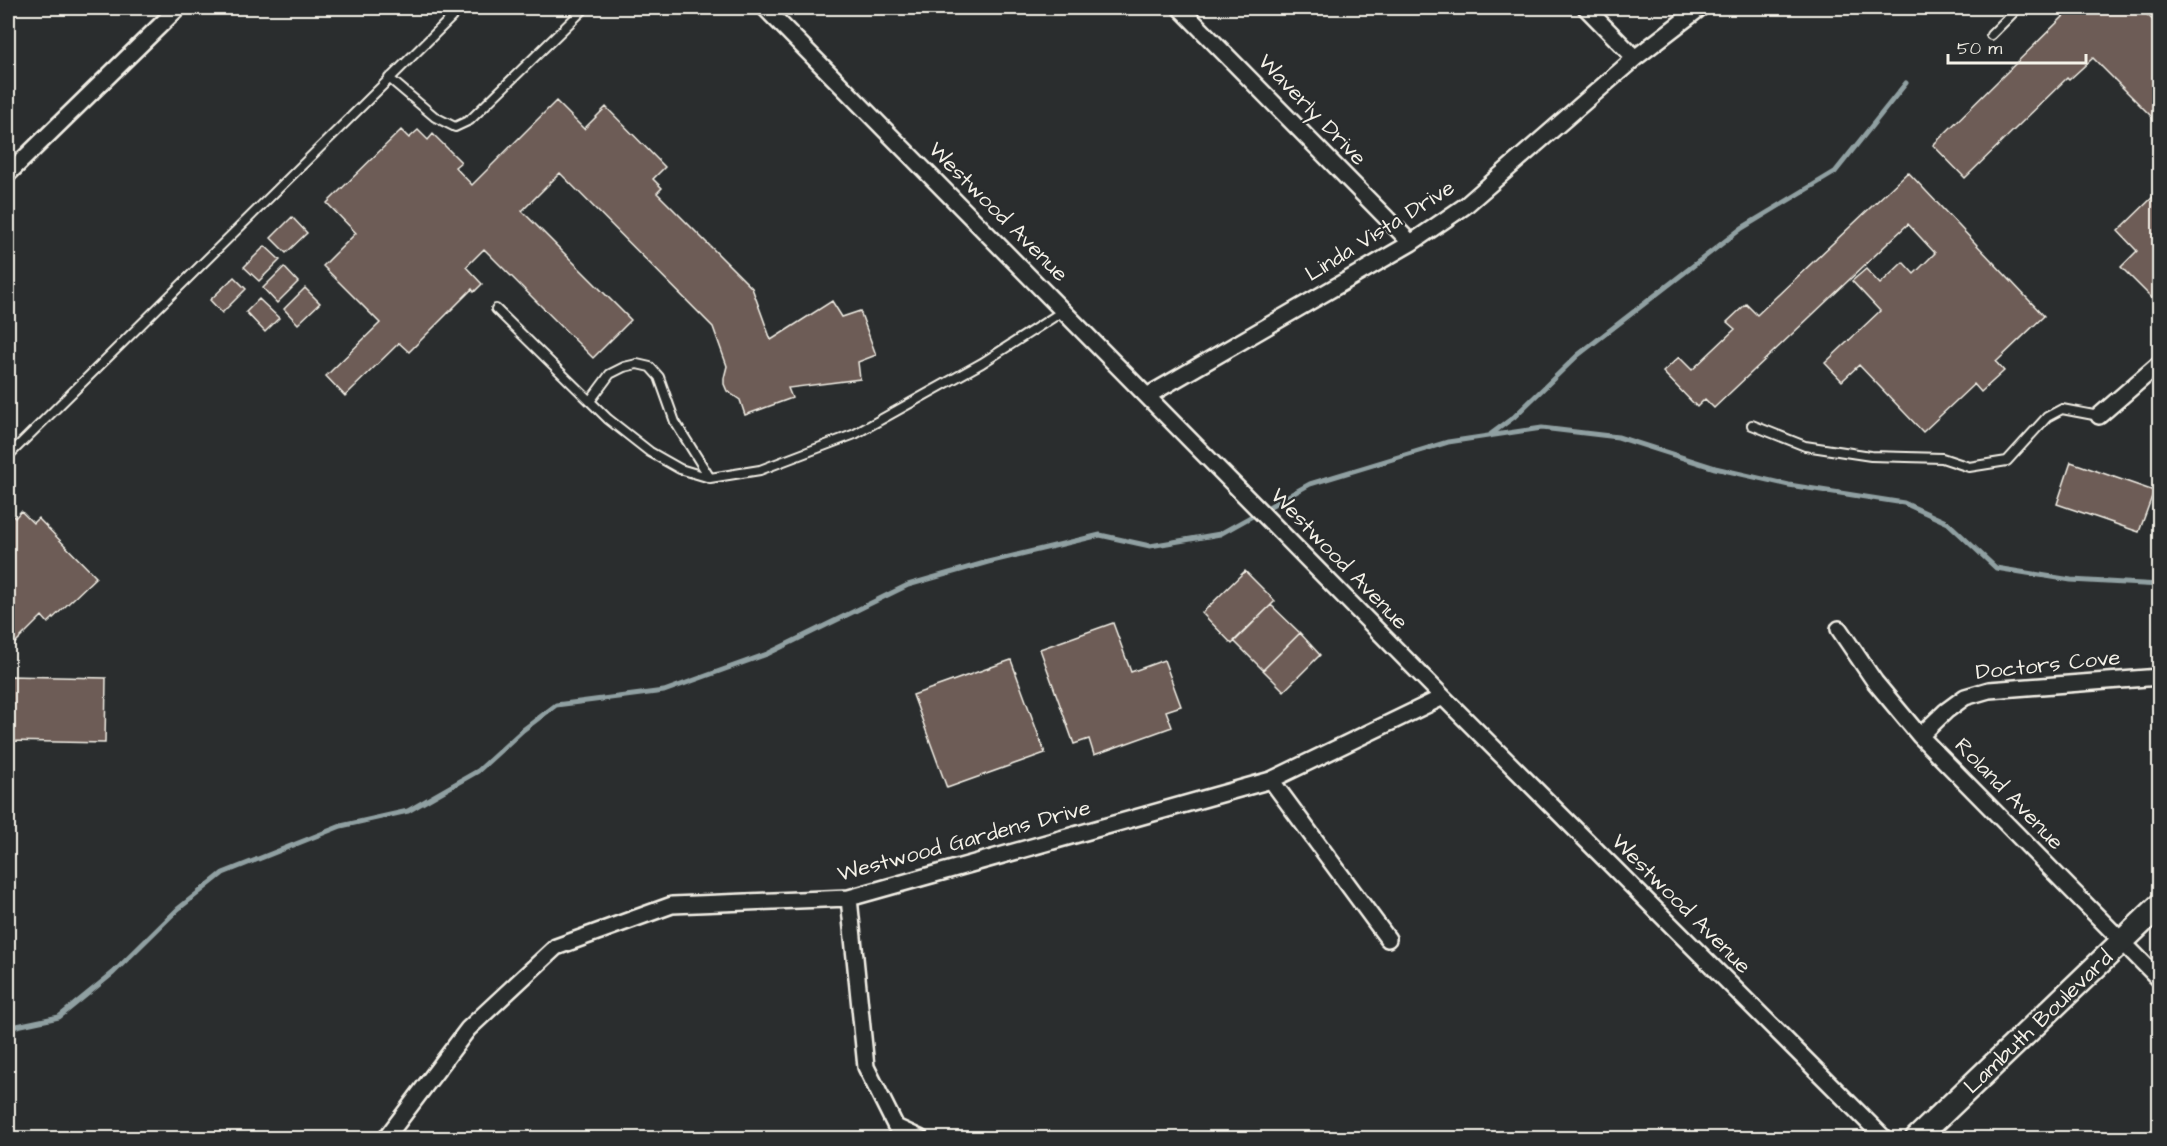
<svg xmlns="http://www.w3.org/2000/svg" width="2167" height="1146" viewBox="0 0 2167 1146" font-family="'Architects Daughter',sans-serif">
<rect width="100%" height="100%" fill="#2a2d2e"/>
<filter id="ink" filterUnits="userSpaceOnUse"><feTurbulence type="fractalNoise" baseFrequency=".0167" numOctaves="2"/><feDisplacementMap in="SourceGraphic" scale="12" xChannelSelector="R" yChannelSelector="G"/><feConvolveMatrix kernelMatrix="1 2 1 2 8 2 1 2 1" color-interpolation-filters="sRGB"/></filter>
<g filter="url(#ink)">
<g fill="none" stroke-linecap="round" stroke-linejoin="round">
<path stroke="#90a0a2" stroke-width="5" d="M1491,434L1514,417L1578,355L1742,228L1835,172L1906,83
M8,1026L12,1027L59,1017L113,973L178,909L223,873L341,826L408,811L478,771L523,730L556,705L664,691L767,654L908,585L988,562L1100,535L1150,546L1220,534L1310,484L1448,442L1542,428L1618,437L1715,468L1789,485L1904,503L1948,523L1996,568L2071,580L2160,585"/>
</g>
<path fill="#6d5c56" stroke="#f4f1e8" stroke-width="1.5" d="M2072,8H2140L2160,27V125L2093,58L2069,80L2067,78L1965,178L1933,145Z
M556,101L584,129L606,107L665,167L653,179L662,188L657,193L752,288L771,340L832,301L842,317L860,311L876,355L858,362L860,379L788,388L792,398L745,415L740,400L727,391L724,384V378L727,366L713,327L560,173L522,211L631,320L593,358L484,249L466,267L482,284L474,292L472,289L409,352L399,343L345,396L326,376L380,323L323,266L356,233L327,203L401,130L409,138L418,130L428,140L433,134L461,162L455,167L472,185Z
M1908,172L2044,316L1996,362L2004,371L1981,392L1974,384L1923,432L1859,365L1842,381L1825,363L1880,311L1852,281L1866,269L1880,284L1903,262L1914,274L1935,253L1908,224L1714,408L1705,399L1697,407L1663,372L1679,357L1692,370L1735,329L1727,322L1746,304L1757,315Z
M2160,190V306L2121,267L2137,251L2118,231Z
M292,217L307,233L286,253L271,238Z
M265,246L280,260L259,281L244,267Z
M284,267L298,282L277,303L263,288Z
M234,277L246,289L222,313L210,300Z
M305,288L320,303L298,324L284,309Z
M259,299L279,318L265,332L246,312Z
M2071,462L2154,491L2139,532L2057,504Z
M8,511L15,518L21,511L33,523L38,518L96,577L48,623L42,616L8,650Z
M1245,571L1275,601L1232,644L1202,613Z
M1271,605L1300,633L1263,670L1234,641Z
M1113,623L1131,672L1164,660L1181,706L1166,711L1172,727L1094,755L1089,739L1074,744L1040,649Z
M1300,633L1320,655L1284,691L1263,670Z
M1011,660L1045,753L947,788L913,695Z
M8,676L106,678L105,743L8,741Z"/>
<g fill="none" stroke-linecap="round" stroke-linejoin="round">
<defs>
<path id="lane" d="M1991,35L2018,8
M389,78L435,117L455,127L470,120L585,8
M496,309L608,419L650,452L680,469L710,478L760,470L855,434L982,363L1063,311
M590,401L610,374L624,367L637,364L650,367L659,377L675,422L710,478
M1752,425L1805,446L1871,456L1942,458L1969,467L2007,461L2047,417L2062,409L2099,416
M8,456L461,8"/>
<path id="street" d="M765,8L1443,697L1884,1138
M1180,8L1411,243
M1586,8L1635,58
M8,174L178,8
M1147,396L1411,243L1465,206L1635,58L1700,8
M2099,416L2160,363
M1839,629L1875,682L1920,736L2160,980
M1920,736L1946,711L1965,697L1989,690L2160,677
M1271,780L1388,939
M849,898L866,1067L896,1127L920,1138
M386,1138L468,1029L556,947L672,905L849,898L1271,780L1443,697"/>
<g id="secondary">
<path id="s1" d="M1917,1138L2160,905"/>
</g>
</defs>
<use href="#lane" stroke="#f4f1e8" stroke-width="12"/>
<use href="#street" stroke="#f4f1e8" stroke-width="20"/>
<use href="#secondary" stroke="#f4f1e8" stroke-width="27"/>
<use href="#lane" stroke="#2a2d2e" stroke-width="8"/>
<use href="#street" stroke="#2a2d2e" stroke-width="15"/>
<use href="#secondary" stroke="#2a2d2e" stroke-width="22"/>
</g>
</g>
<g text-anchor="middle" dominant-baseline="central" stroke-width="4.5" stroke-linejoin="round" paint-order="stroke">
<g font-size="22" fill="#f4f1e8" stroke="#2a2d2e">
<text transform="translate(1312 110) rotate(46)">Waverly Drive</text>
<text transform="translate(998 212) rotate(45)">Westwood Avenue</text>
<text transform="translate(1380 231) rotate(-32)">Linda Vista Drive</text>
<text transform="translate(1339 559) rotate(46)">Westwood Avenue</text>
<text transform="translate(2048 665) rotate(-6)">Doctors Cove</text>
<text transform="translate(2009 794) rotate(46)">Roland Avenue</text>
<text transform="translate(964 841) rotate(-15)">Westwood Gardens Drive</text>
<text transform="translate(1681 904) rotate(45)">Westwood Avenue</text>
<text stroke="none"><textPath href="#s1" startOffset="168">Lambuth Boulevard</textPath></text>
</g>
</g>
<rect width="2167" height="1146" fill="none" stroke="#2a2d2e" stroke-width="30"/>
<rect x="15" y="15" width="2137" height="1116" fill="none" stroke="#f4f1e8" stroke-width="2" filter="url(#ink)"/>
<path d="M1948 54v9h138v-9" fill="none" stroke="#f4f1e8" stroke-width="3"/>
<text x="1957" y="54" font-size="18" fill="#f4f1e8" stroke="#2a2d2e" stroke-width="4.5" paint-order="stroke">50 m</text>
</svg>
